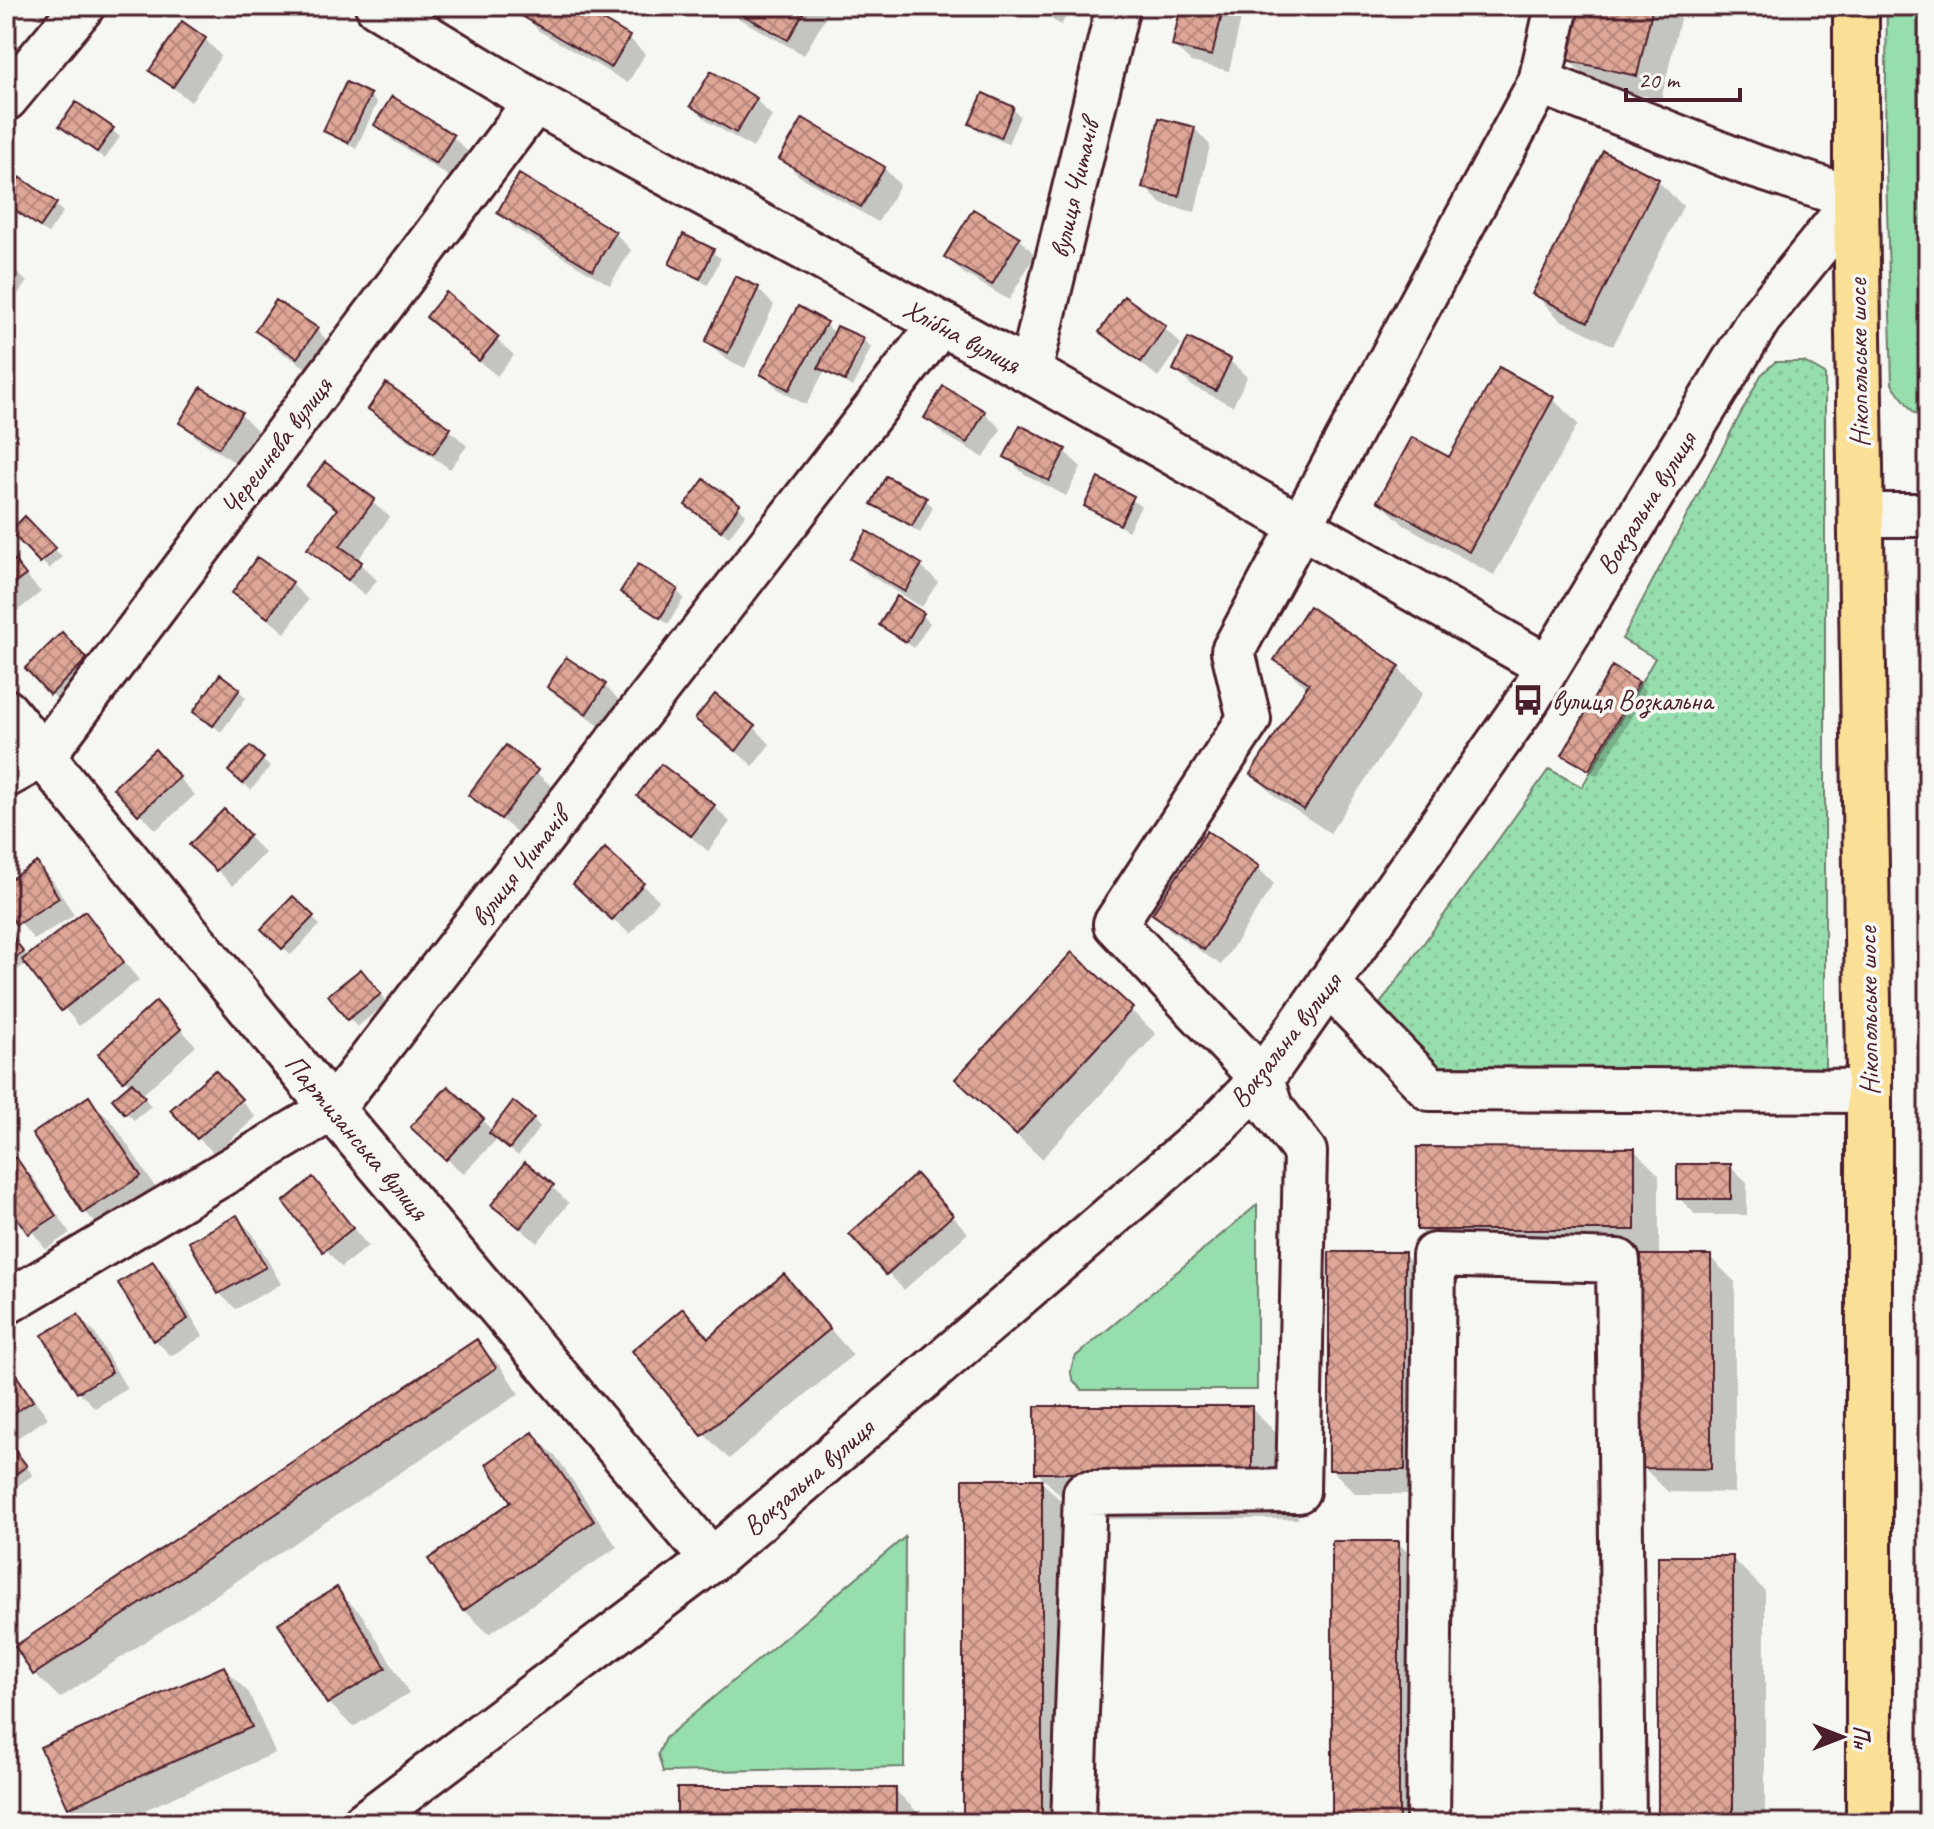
<svg xmlns="http://www.w3.org/2000/svg" width="1934" height="1829" viewBox="0 0 1934 1829" font-family="Caveat,sans-serif">
<defs>
<pattern id="park-dots" width="8" height="8" patternUnits="userSpaceOnUse" patternTransform="scale(2)"><rect width="8" height="8" fill="#96dead"/><path d="M2 2h.1M6 6h.1" fill="none" stroke="#83be95" stroke-width="1.8" stroke-linecap="round"/></pattern>
<pattern id="building-cross-hatch" width="8" height="8" patternUnits="userSpaceOnUse" patternTransform="scale(2)"><rect width="8" height="8" fill="#dea697"/><path d="M0 0l8 8M0 8l8-8" fill="none" stroke="#b6877b"/></pattern>
</defs>
<rect width="100%" height="100%" fill="#f6f6f2"/>
<filter id="ink" filterUnits="userSpaceOnUse"><feTurbulence type="fractalNoise" baseFrequency=".0125" numOctaves="2"/><feDisplacementMap in="SourceGraphic" scale="16" xChannelSelector="R" yChannelSelector="G"/><feConvolveMatrix kernelMatrix="1 2 1 2 8 2 1 2 1" color-interpolation-filters="sRGB"/></filter>
<g filter="url(#ink)">
<path fill="#96dead" stroke="#707e6c" stroke-width="2" d="M1887,6H1928V414L1914,413L1892,384L1885,137Z
M1257,1205V1390H1082C1069,1379 1068,1371 1076,1356Z
M905,1537L904,1767L663,1772L658,1754L665,1738Z"/>
<path fill="url(#park-dots)" stroke="#707e6c" stroke-width="2" d="M1775,362H1804L1825,374V1069L1436,1066L1380,1004L1549,769L1582,787L1655,658L1622,639L1761,375Z"/>
<path fill="#0003" d="M528,6H575L629,38L645,54L628,83L539,31L523,14Z
M726,6H829L831,8L804,55L738,18Z
M1030,6H1073L1061,25Z
M1183,6H1244L1229,71L1191,62L1174,46Z
M1580,6H1683L1661,100L1593,84L1568,59Z
M205,39L221,56L191,102L151,70Z
M6,40L13,47L6,57Z
M370,96L377,103L356,149L325,130Z
M755,99L772,116L753,148L709,122L693,106Z
M1013,109L1020,116L1008,144L979,131L971,123Z
M376,125L453,137L469,153L453,179L393,141Z
M62,126L112,130L120,137L105,159Z
M1194,128L1210,145L1195,212L1161,204L1145,187Z
M1604,154L1658,181L1683,206L1613,346L1559,319L1535,294Z
M782,158L884,168L900,185L878,222L798,175Z
M6,200L55,205L63,212L48,234Z
M499,212L615,233L631,250L610,285L516,229Z
M684,237L721,258L708,285L671,264Z
M1019,238L1035,255L1009,300L963,273L947,257Z
M6,262L27,282L6,309Z
M757,288L774,305L745,368L724,358L707,341Z
M446,295L514,355L497,376L445,333Z
M825,324L836,334L838,329L863,340L871,347L853,387L824,372L806,405L779,390L762,373Z
M1164,328L1181,344L1158,377L1102,332Z
M258,330H317L333,346L314,373L274,347Z
M1230,361L1247,377L1233,406L1192,386L1175,370Z
M386,385L450,430L467,446L450,469L387,425L371,409Z
M1553,399L1578,424L1494,575L1404,525L1379,501Z
M984,412L1001,429L984,458L943,434L926,418Z
M240,414L257,430L236,463L198,439L182,423Z
M1064,451L1081,467L1066,496L1023,473L1006,456Z
M326,464L390,517L357,561L377,580L365,595L310,549L337,511L309,486Z
M1099,481L1141,506L1128,531L1086,506Z
M926,500L933,507L920,533L874,504Z
M738,506L746,514L729,537L696,513Z
M25,519L62,557L49,569L12,531Z
M868,533L921,566L938,582L922,607L869,575L852,558Z
M6,553L41,592L6,620Z
M292,584L308,600L285,633L235,592Z
M622,591H677L684,598L668,624Z
M922,615L930,623L914,648L881,625Z
M62,635L102,676L68,710L27,669Z
M1276,659L1398,668L1423,693L1330,833L1277,798L1252,773L1308,689Z
M1638,683L1646,691L1598,776L1572,762L1565,754Z
M549,686H605L621,702L604,729L566,703Z
M238,690L246,698L221,732L196,712Z
M698,719L754,727L770,744L753,766Z
M250,748L270,767L251,790L238,779Z
M506,748L554,788L519,834L471,795Z
M171,769L195,795L156,830L116,788Z
M640,796L714,806L730,822L708,851Z
M224,812L265,853L233,886L192,845Z
M605,851L659,900L630,934L592,901Z
M37,865L53,881L74,915L34,940L6,904V884Z
M1258,868L1274,884L1221,965L1171,931L1154,914Z
M293,899L320,925L291,955L264,929Z
M85,914L139,980L79,1026L27,963L6,978V942L19,945L28,958Z
M1073,955L1156,1034L1042,1159L983,1104Z
M369,979L387,1003L357,1027L331,996Z
M173,1020L196,1046L142,1095L151,1106L134,1120L126,1112L131,1086L101,1054Z
M231,1089L256,1117L215,1154L198,1138Z
M89,1099L114,1124L164,1201L110,1237L85,1212L34,1135Z
M533,1119L540,1127L518,1156L497,1139L463,1174L430,1143L482,1120L493,1131Z
M1634,1150L1659,1175V1257H1710L1735,1282V1493L1668,1492L1643,1467V1254H1444L1419,1229Z
M16,1160L32,1176L70,1233L46,1249L6,1198V1167Z
M1730,1166L1747,1182V1215H1696L1679,1198Z
M313,1180L368,1246L341,1267L286,1202Z
M552,1187L569,1203L537,1243L493,1205Z
M932,1193L968,1233L904,1290L852,1234Z
M237,1217L253,1234L281,1284L236,1309L219,1293Z
M1404,1254L1429,1279V1494H1356L1331,1469Z
M153,1263L169,1280L203,1336L171,1356L154,1339Z
M784,1277L853,1355L729,1459L704,1434L683,1310L711,1338Z
M77,1316L94,1332L127,1389L95,1408L79,1392Z
M476,1342L501,1367L519,1394L60,1698L35,1674Z
M6,1360L48,1418L17,1438L6,1427Z
M1251,1408L1298,1455V1519H1084L1037,1472Z
M533,1434L558,1459L617,1547L489,1634L464,1610L514,1502Z
M8,1443L33,1475L10,1491L6,1487Z
M1041,1481L1074,1514V1823H965Z
M1398,1543L1445,1590V1823H1334Z
M1732,1558L1765,1591V1823H1660Z
M337,1590L362,1615L409,1693L353,1727L328,1702Z
M224,1668L249,1693L275,1753L115,1823H85L69,1807Z
M895,1790L920,1815V1823H679Z"/>
<path fill="url(#building-cross-hatch)" stroke="#4a1f2b" stroke-width="2" d="M525,6H579L630,36L611,68L520,15Z
M727,6H807L788,40Z
M1181,6H1224L1212,56L1172,46Z
M1578,6H1653L1637,76L1566,60Z
M182,21L206,38L173,87L149,71Z
M711,71L757,98L736,133L690,106Z
M346,82L371,94L348,143L323,131Z
M983,93L1014,107L1001,138L969,124Z
M392,96L454,135L436,164L374,125Z
M76,102L114,128L97,152L59,126Z
M803,118L885,167L861,207L779,159Z
M1159,118L1195,127L1179,196L1142,188Z
M1603,151L1659,179L1588,322L1532,294Z
M519,174L616,232L593,270L497,213Z
M20,177L57,203L40,227L6,204V196Z
M973,209L1020,237L992,285L944,257Z
M683,234L714,249L700,279L669,264Z
M735,276L759,287L728,353L705,342Z
M446,292L499,337L479,361L426,317Z
M1124,296L1166,326L1141,362L1099,332Z
M276,300L318,328L297,358L255,331Z
M798,306L827,322L789,390L760,374Z
M837,326L864,338L845,381L818,368Z
M1188,338L1231,359L1216,391L1173,370Z
M1499,367L1554,397L1469,552L1377,501L1412,437L1449,457Z
M386,383L451,428L433,454L368,409Z
M943,386L985,411L967,443L924,418Z
M201,387L242,412L219,448L179,423Z
M1020,425L1066,449L1049,481L1004,457Z
M325,462L375,499L340,546L362,562L348,580L307,549L337,509L306,486Z
M886,476L927,498L912,526L871,504Z
M1098,478L1134,496L1120,525L1084,506Z
M704,479L740,504L721,531L685,505Z
M25,516L56,548L40,563L10,531Z
M867,531L922,564L905,592L850,559Z
M6,550L26,575L6,590Z
M257,557L293,582L268,618L232,593Z
M638,564L678,589L660,618L620,592Z
M897,596L924,613L906,642L879,625Z
M1309,606L1400,666L1304,810L1250,774L1309,683L1274,660Z
M62,632L87,659L50,695L25,668Z
M566,657L606,684L586,714L547,687Z
M1612,666L1639,682L1589,770L1562,755Z
M220,674L240,689L213,726L193,712Z
M715,694L755,726L736,751L695,719Z
M506,745L538,770L501,819L468,795Z
M250,746L264,758L243,784L228,771Z
M155,749L180,777L138,815L113,788Z
M661,764L715,805L691,836L637,796Z
M224,809L250,835L216,871L189,845Z
M1207,831L1259,866L1204,950L1152,914Z
M605,848L644,883L612,920L573,884Z
M37,862L59,898L16,925L6,908V882Z
M293,896L314,916L282,949L261,929Z
M85,911L124,962L61,1011L22,960Z
M11,935L24,952L6,965V939Z
M1072,952L1133,1008L1016,1135L955,1079Z
M361,969L381,994L347,1020L328,995Z
M156,1001L181,1029L123,1081L98,1054Z
M215,1070L242,1099L197,1139L170,1110Z
M132,1082L145,1097L125,1114L112,1099Z
M448,1086L484,1119L446,1160L410,1127Z
M89,1096L141,1176L83,1213L32,1134Z
M513,1101L534,1118L509,1149L489,1133Z
M1417,1147L1635,1148V1230H1417Z
M16,1157L56,1216L28,1234L6,1202V1164Z
M525,1162L554,1185L520,1228L491,1205Z
M1677,1164H1731V1199H1677Z
M916,1174L953,1215L886,1275L849,1234Z
M313,1177L353,1228L323,1252L283,1202Z
M237,1215L266,1267L218,1294L189,1242Z
M1329,1252H1405V1470H1329Z
M1641,1255H1711V1469L1641,1468Z
M153,1261L188,1319L153,1341L118,1283Z
M784,1274L830,1329L702,1436L632,1351L683,1308L708,1338Z
M78,1314L112,1372L77,1393L42,1335Z
M477,1339L496,1368L33,1675L15,1646Z
M6,1359L33,1401L6,1418Z
M1035,1406H1252V1473H1035Z
M533,1432L594,1521L463,1611L428,1559L511,1502L486,1464Z
M8,1441L27,1466L6,1481V1442Z
M963,1479H1042V1823H963Z
M1332,1541H1399V1823H1332Z
M1658,1556H1733V1823H1658Z
M337,1587L386,1668L327,1704L278,1623Z
M224,1666L252,1727L68,1808L40,1747Z
M677,1788H896V1823H677Z"/>
<g fill="none" stroke-linecap="round" stroke-linejoin="round">
<defs>
<path id="minor" d="M377,6L535,102L1030,372L1547,666
M6,99L83,6
M1030,372L1118,6
M1861,515H1928
M6,711L332,1109L712,1560
M6,776L44,755L535,102
M1328,984L1430,1089L1869,1091
M6,1303L332,1109L939,326
M364,1823L712,1560L1217,1125L1262,1079L1528,700L1759,319L1856,199L1750,165L1540,82L1557,6
M1073,1823L1085,1493L1298,1491L1305,1152L1271,1107L1262,1079L1115,924L1249,719L1233,651L1540,82
M1428,1823L1434,1255L1618,1261L1624,1823"/>
<path id="major" d="M1856,6V199L1869,1070V1823"/>
</defs>
<use href="#minor" stroke="#4a1f2b" stroke-width="48"/>
<use href="#major" stroke="#4a1f2b" stroke-width="50"/>
<use href="#minor" stroke="#f6f6f2" stroke-width="42"/>
<use href="#major" stroke="#f9e096" stroke-width="44"/>
</g>
</g>
<defs>
<symbol id="bus-bare" viewBox="-9 -9 18 18"><path d="M-5-6H5V4H4V6H2V4H-2V6H-4V4H-5ZM-3.5-4V0h7V-4ZM-3.5 1.2v1.5H-2V1.2ZM2 1.2v1.5H3.5V1.2Z" fill="#4a1f2b" stroke="#f6f6f2" stroke-width="2.5" paint-order="stroke"/></symbol>
</defs>
<g fill-rule="evenodd">
<use href="#bus-bare" x="1506" y="678" width="44" height="44"/>
</g>
<g text-anchor="middle" dominant-baseline="central" stroke-width="7" stroke-linejoin="round" paint-order="stroke">
<g font-size="28" fill="#4a1f2b" stroke="#f6f6f2">
<text transform="translate(1074 189) rotate(-77)">вулиця Читачів</text>
<text transform="translate(962 336) rotate(28)">Хлібна вулиця</text>
<text transform="translate(1858 363) rotate(-91)">Нікопольське шосе</text>
<text transform="translate(276 446) rotate(-53)">Черешнева вулиця</text>
<text transform="translate(1646 503) rotate(-58)">Вокзальна вулиця</text>
<text transform="translate(519 867) rotate(-52)">вулиця Читачів</text>
<text transform="translate(1868 1011) rotate(-91)">Нікопольське шосе</text>
<text transform="translate(1285 1040) rotate(-52)">Вокзальна вулиця</text>
<text transform="translate(357 1137) rotate(50)">Партизанська вулиця</text>
<text transform="translate(808 1477) rotate(-41)">Вокзальна вулиця</text>
</g>
<g font-size="28" fill="#4a1f2b" stroke="#f6f6f2" text-anchor="start">
<text x="1552" y="700">вулиця Возкальна</text>
</g>
</g>
<rect width="1934" height="1829" fill="none" stroke="#f6f6f2" stroke-width="32"/>
<rect x="16" y="16" width="1902" height="1797" fill="none" stroke="#4a1f2b" stroke-width="3" filter="url(#ink)"/>
<g transform="translate(1842 1737) rotate(90)" stroke="#f6f6f2" stroke-width="6" paint-order="stroke">
<path d="M0-6L14 30L0 20L-14 30Z" fill="#4a1f2b"/>
<text y="-12" font-size="22" font-weight="bold" text-anchor="middle" fill="#4a1f2b">Пн</text>
</g>
<path d="M1626 88v12h114v-12" fill="none" stroke="#4a1f2b" stroke-width="4"/>
<text x="1638" y="88" font-size="24" fill="#4a1f2b" stroke="#f6f6f2" stroke-width="6" paint-order="stroke">20 m</text>
</svg>
